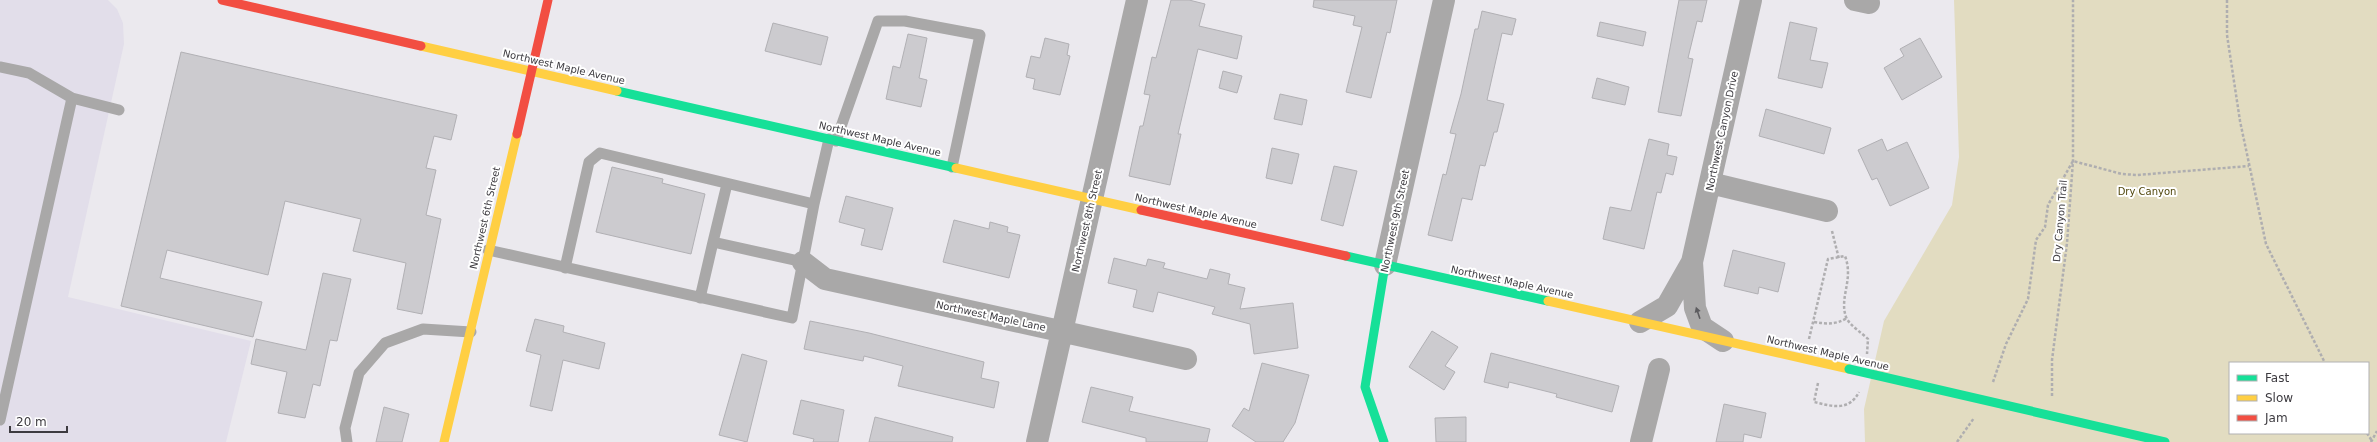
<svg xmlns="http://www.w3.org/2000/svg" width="2377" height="442" viewBox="0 0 2377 442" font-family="'DejaVu Sans',sans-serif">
<rect width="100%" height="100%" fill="#ebe9ee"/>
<path fill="#e2deea" d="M0,0H108L117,9L123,23L124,44L68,297L251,341L226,442H0Z"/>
<path fill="#e2dcc1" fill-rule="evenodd" d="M1954,0H2377V442H1865L1864,409L1884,321L1952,205L1959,157ZM2230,363H2368V433H2230Z"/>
<path fill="#cccbcf" stroke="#b1b0b4" d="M1171,0H1189L1205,4L1199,26L1242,36L1237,59L1198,49L1178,134H1181L1170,185L1129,176L1140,126H1143L1150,95L1144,94L1152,57L1156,58Z
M1314,0H1397L1390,33L1387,32L1371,98L1346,92L1362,27L1353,25L1355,16L1313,7Z
M1679,0H1707L1702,22L1697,21L1688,58L1693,59L1681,116L1658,112Z
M1482,11L1516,19L1512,35L1502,33L1487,100L1504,104L1497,132H1494L1485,166L1480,165L1472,200L1462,198L1452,241L1428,235L1443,174L1446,175L1456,134L1450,133L1461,94L1475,29H1478Z
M1600,22L1646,32L1643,46L1597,36Z
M1790,22L1817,28L1810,60L1828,63L1822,88L1778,78Z
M773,23L828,37L821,65L765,51Z
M908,34L927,38L919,78L927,80L921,107L886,99L893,66L900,68Z
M1045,38L1069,44L1067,55L1070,56L1060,95L1033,89L1035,79L1026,77L1031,56L1040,58Z
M1920,38L1942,77L1902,100L1884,68L1904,56L1900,49Z
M181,52L457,115L451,140L434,136L426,168L436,170L426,215L441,219L422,314L397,309L406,263L353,251L361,219L285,201L268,275L167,250L160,278L262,302L253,337L121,306Z
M1223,71L1242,76L1237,93L1219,88Z
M1597,78L1629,87L1625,105L1592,98Z
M1280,94L1307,100L1302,125L1274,119Z
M1766,109L1831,128L1824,154L1759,136Z
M1649,139L1669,144L1667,155L1677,157L1673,175L1666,173L1661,193L1657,192L1644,249L1603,239L1610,207L1631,211Z
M1882,139L1887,151L1907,142L1929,188L1890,206L1877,178L1872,180L1858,150Z
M1272,148L1299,154L1292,184L1266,178Z
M1334,166L1357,171L1343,226L1321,220Z
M612,167L663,179L662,183L705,194L691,254L596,232Z
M846,196L893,208L882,250L861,245L865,229L839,222Z
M954,220L989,229L990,222L1008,227L1007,232L1020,235L1009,278L943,262Z
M1733,250L1785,263L1778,292L1759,287L1758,294L1724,286Z
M1114,258L1146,266L1148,259L1165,263L1163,268L1207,279L1210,269L1230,274L1228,284L1245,288L1240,309L1293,303L1298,348L1254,354L1250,324L1212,314L1215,307L1158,292L1153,312L1133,307L1137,290L1108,283Z
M323,273L351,279L337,341L330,340L320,386L313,384L305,418L278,413L287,372L251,364L256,339L306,350Z
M535,319L564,326L563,332L605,343L599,369L563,360L552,411L530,406L541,355L526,351Z
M810,321L869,333L984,362L981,378L999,382L994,408L898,386L903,366L864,356L863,361L804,349Z
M1432,331L1458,347L1445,366L1455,372L1444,390L1409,367Z
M1491,353L1619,386L1612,412L1556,397L1557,394L1509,382L1508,388L1484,382Z
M742,354L767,361L747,442L719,435Z
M1262,363L1309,375L1295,423L1283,442H1256L1232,426L1244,408L1249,411Z
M1091,387L1133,397L1129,411L1210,429L1207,442H1146V438L1082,422Z
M801,400L844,410L838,442H813L814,439L793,434Z
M1724,404L1766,413L1761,438L1744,434L1743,442H1716Z
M384,407L409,414L402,442H376Z
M875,417L953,437L952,442H869Z
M1466,417V442H1436L1435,418Z"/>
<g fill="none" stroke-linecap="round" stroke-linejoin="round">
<path stroke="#afaeb0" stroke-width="2.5" stroke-dasharray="3 2" stroke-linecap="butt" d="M2227,0V35L2240,121L2266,244L2325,363
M1832,231L1839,259
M1814,322C1827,324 1835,325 1847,318
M1809,339L1828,259L1845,256C1854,280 1839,297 1846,317C1849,325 1862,333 1868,339L1867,354
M1993,382L2006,344L2028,299L2036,240L2045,227L2048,205L2073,161L2122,174L2137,175L2249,166
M1818,383L1814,402C1831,406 1849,412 1859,392
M2052,396V360L2067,243L2073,161V0
M2367,433L2372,441
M1957,442L1974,418
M2371,442L2377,431"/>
<path stroke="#a9a8a8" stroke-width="11" d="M0,67L29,73L72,98L119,110
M836,141L878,21H905L980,35L952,167
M727,184L713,242L803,262
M488,250L792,318L814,204L829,139
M565,268L589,162L600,153L814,204
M700,298L713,242
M0,420L72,98
M347,442L345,428L359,373L385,343L423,329L471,332"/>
<path stroke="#a9a8a8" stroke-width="22" d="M1855,0L1869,3
M1710,183L1827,211
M803,262L825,279L1186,359
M1385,265L1444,0
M1640,322L1667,306L1692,262
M1723,341L1702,327L1695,308L1692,262L1751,0
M1037,442L1137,0
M1641,442L1659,369"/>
<path stroke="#16e098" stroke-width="9" d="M617,91L956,168
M1346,256L1548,301
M1384,442L1365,387L1385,265"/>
<path stroke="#ffcf43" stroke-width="9" d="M421,46L617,91
M956,168L1141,210
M1548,301L1849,369
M444,442L517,134"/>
<path stroke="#f24e42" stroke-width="9" d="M222,0L421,46
M517,134L548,0
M1141,210L1346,256"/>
<path stroke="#16e098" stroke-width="9" d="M1849,369L2165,442"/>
</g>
<defs><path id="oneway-solid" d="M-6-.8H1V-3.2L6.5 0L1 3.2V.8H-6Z"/></defs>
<use fill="#5d5c5f" href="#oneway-solid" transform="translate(1698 313) rotate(-109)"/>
<g text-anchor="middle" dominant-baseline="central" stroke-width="4" stroke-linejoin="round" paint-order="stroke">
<g font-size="10" fill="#3d3b40" stroke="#fff">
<text transform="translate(564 67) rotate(13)">Northwest Maple Avenue</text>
<text transform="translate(1722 131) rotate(-78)">Northwest Canyon Drive</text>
<text transform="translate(880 139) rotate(13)">Northwest Maple Avenue</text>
<text transform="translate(1196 211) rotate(13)">Northwest Maple Avenue</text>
<text transform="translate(485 218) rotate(-77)">Northwest 6th Street</text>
<text transform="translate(1087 221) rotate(-77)">Northwest 8th Street</text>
<text transform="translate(1395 221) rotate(-78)">Northwest 9th Street</text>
<text transform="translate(2060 221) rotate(-85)">Dry Canyon Trail</text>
<text transform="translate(1512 282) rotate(12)">Northwest Maple Avenue</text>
<text transform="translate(991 316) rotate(12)">Northwest Maple Lane</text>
<text transform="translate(1828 353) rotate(13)">Northwest Maple Avenue</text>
</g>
<g font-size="10" fill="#51470c" stroke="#fff">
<text x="2147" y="191">Dry Canyon</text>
</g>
</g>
<rect x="2229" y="362" width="140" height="72" fill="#ffffff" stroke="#b1b1b3"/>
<rect x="2237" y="375" width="20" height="6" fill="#16e098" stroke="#b1b1b3"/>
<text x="2265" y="382" font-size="12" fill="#3d3b40">Fast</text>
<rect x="2237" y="395" width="20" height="6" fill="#ffcf43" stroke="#b1b1b3"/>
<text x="2265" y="402" font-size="12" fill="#3d3b40">Slow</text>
<rect x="2237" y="415" width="20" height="6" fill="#f24e42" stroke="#b1b1b3"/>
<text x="2265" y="422" font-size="12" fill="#3d3b40">Jam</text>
<path d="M10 426v6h57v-6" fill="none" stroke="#3d3b40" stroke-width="2"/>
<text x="16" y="426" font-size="12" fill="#3d3b40" stroke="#ffffff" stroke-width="3" paint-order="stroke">20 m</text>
</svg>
